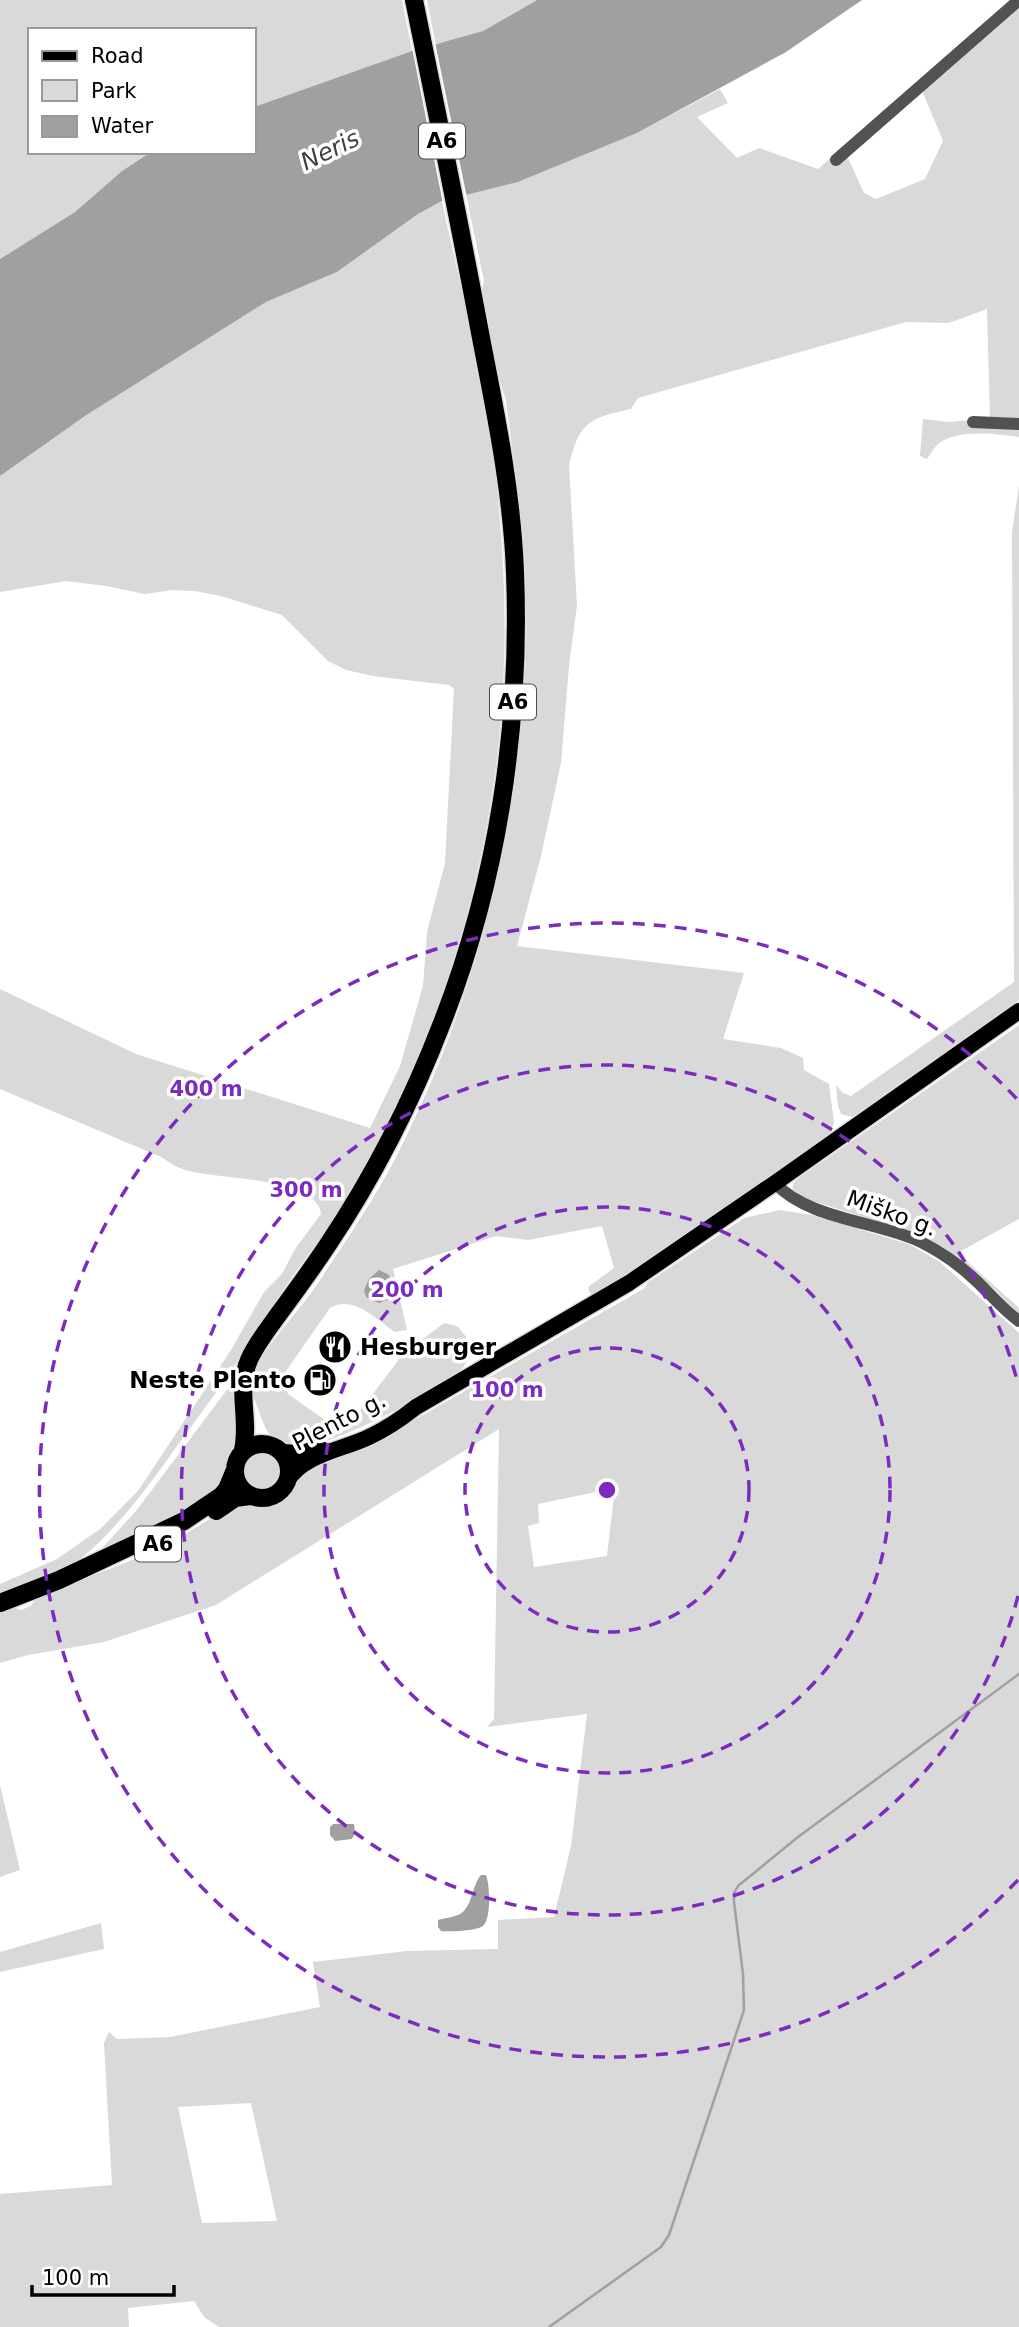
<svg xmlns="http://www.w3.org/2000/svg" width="1019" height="2327" viewBox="0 0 1019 2327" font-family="'DejaVu Sans',sans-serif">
<rect width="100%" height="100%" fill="#fff"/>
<path fill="#d9d9d9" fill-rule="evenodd" d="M0,0H402L412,51L254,107V30H30V152H151L122,171L75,212L0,259Z
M427,0H537L483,31L436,46Z
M1019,5V437C997,434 955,428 937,445C933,449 930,455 927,459L920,456L923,419L949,422L990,418L987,309L949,323L906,322L638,398L631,409C589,418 579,422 569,466L577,605L569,666L561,763L541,856L517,946L744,973L723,1039L781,1048L803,1058L804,1070L829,1084L834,1122L831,1132L742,1197L592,1298L588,1287L614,1268L602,1226L528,1240L496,1236L393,1269L407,1330L395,1332C377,1320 353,1294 330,1308L286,1371L282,1378L288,1394L325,1420L335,1422L357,1415L403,1354L444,1323L457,1326C465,1335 473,1343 469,1356C467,1364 460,1372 453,1377C428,1396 319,1453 291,1448C273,1444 265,1430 260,1414C256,1401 248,1389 253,1375C261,1350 300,1310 316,1286C344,1243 373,1202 396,1157C477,998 520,825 526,648C529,565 517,483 506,401L499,377L482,290L484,281L466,195L518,182L637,133L720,89L728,103L697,117L737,158L759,148L818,169L843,147L864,193L876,199L925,179L943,141L921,88Z
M442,201C458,278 478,355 491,432C495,458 497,485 499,511C520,727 482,935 385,1130C369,1163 349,1195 329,1225C312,1251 291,1276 275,1303C245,1353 212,1399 177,1446C151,1483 111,1538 73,1564C57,1575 20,1584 0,1592V1584L57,1559L100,1529L138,1491L231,1350L264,1292L282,1274L295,1249L321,1214C317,1174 208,1181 180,1168C173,1166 167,1160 161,1157L0,1089V989L136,1054L370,1128L400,1066L423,986L427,932L445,863L454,689L449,685L373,676L346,670L328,661L282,615L221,596L195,591L172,590L145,594L106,586L66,581L0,592V476L85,416L266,302L337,272L418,214Z
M1019,486V1000L852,1117L841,1114L838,1106L836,1085L843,1093L851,1096L1014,982L1012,532Z
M1019,1025V1219L961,1251L963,1258L1019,1308V1314L991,1286L950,1254L905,1230L806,1199L792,1189L794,1182L803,1175Z
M780,1210L812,1215L909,1244L940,1262L1019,1333V2327H219L204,2317L194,2301L128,2308L129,2327H0V2194L112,2185L104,2043L109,2032L117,2039L170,2037L320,2007L313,1962L407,1951L498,1949V1920L554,1917L571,1846L587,1714L487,1727L494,1719L499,1429L216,1605L104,1642L28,1655L0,1663V1611L13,1607L21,1610L31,1606L36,1598L160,1549L235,1504L242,1502L269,1504L280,1499L287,1492L300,1470L395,1431L645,1288L647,1283L744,1218ZM615,1488L607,1556L534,1567L528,1526L539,1523L538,1504ZM251,2103L277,2221L202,2223L178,2107Z
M235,1379L239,1444L229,1460L228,1476L212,1497L94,1557L136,1511Z
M242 1471a19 19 0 1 1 38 0a19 19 0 1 1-38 0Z
M0,1785L20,1870L0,1877Z
M101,1923L104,1949L0,1972V1952Z"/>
<path fill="#a0a0a0" d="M537,0H862L786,52L637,133L518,182L442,201L418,214L337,272L266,302L85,416L0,476V259L75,212L122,171L151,152H254V107L412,51L483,31Z
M379,1270L389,1275L393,1290L388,1300L379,1303L366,1297L364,1290L369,1279Z
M333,1824H354L355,1833L352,1839L335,1841L330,1835V1827Z
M481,1875H486C490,1885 491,1917 484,1925C480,1931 448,1932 441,1931L438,1927V1920C445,1918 454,1917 460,1914C472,1908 472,1885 481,1875Z"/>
<path fill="#fff" d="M435,42L467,198L443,204L412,48Z"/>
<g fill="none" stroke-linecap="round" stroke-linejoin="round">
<path stroke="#a0a0a0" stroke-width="2.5" d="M549,2327L661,2247L669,2235L744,2010L743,1974L734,1902V1893L738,1886L798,1837L1019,1674"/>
<defs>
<path id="major" d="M282,1452L299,1453L320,1448
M287,1481C304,1454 342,1450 369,1437C386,1429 401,1419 416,1407L629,1283L775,1183L1019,1011"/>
<path id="highway" d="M235 1471a27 27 0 1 1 54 0a27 27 0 1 1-54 0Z
M243,1450C250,1419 236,1390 249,1360C256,1344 268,1329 278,1315C295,1292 311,1270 327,1246C374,1176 412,1101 442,1023C498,880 521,725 515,572C512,493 496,415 481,338C460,225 437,113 414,0
M216,1511L235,1498L250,1496
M0,1603L59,1580L184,1521L221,1496L227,1489L234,1472"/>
</defs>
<use href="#major" stroke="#dbdbdb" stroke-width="19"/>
<use href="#highway" stroke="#dbdbdb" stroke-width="21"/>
<path stroke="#525252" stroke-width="12" d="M836,160L1019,0
M973,422L1019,424
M775,1183C808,1219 875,1221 919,1241C937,1250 957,1263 972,1277C988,1291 1002,1309 1019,1321"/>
<use href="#major" stroke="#000" stroke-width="16"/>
<use href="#highway" stroke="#000" stroke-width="18"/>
</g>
<g fill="none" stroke="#7b2cbf" stroke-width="3.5" stroke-dasharray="12 9">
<circle cx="607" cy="1490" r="142"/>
<circle cx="607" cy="1490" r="283"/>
<path d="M1018 1596A425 425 0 1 1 1018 1384"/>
<path d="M1018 1880A567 567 0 1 1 1018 1100"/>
</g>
<defs>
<symbol id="restaurant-disc" viewBox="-11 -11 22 22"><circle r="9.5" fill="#000" stroke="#fff"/><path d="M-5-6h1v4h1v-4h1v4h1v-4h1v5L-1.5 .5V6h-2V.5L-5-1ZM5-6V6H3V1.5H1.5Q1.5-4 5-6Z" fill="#fff"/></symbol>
<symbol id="fuel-disc" viewBox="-11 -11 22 22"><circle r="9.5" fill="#000" stroke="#fff"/><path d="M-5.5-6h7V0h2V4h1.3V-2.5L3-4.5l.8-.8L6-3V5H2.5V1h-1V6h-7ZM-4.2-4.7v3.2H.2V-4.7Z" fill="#fff"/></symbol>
</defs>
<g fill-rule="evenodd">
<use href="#restaurant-disc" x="316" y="1328" width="38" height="38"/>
<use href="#fuel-disc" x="301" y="1361" width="38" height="38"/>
</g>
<g text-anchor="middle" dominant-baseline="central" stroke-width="7" stroke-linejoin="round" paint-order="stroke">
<g fill="#fff" stroke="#4c4c4c" stroke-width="2">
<rect x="419" y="123.5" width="46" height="35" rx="5"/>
<rect x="490" y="684.5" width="46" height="35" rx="5"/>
<rect x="135" y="1526.5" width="46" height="35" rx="5"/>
</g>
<g font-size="21" font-weight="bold" fill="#000">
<text x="442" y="141">A6</text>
<text x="513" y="702">A6</text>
<text x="158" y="1544">A6</text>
</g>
<g font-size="23" fill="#000" stroke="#fff">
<text transform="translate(892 1213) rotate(20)">Miško g.</text>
<text transform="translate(339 1421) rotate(-27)">Plento g.</text>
</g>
<g font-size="23" font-weight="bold" fill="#000" stroke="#fff" text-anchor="start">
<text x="360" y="1347">Hesburger</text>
<text x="296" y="1380" text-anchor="end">Neste Plento</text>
</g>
<g font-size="24" font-style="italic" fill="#414141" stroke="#fff">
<text transform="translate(330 150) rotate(-26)">Neris</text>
</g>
</g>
<circle cx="607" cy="1490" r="10" fill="#7b2cbf" stroke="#fff" stroke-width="3.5"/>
<g font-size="21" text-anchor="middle" font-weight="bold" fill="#7b2cbf" stroke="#fff" stroke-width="7" stroke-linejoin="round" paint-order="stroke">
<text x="206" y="1096">400 m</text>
<text x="306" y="1197">300 m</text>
<text x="407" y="1297">200 m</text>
<text x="507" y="1397">100 m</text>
</g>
<rect x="28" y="28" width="228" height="126" fill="#ffffff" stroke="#999999" stroke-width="2"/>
<rect x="42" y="51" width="35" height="10" fill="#000000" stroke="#999999" stroke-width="2"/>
<text x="91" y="63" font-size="21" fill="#000000">Road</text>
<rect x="42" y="80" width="35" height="21" fill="#d9d9d9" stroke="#999999" stroke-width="2"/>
<text x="91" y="98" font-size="21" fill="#000000">Park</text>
<rect x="42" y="116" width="35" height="21" fill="#a0a0a0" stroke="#999999" stroke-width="2"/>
<text x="91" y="133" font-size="21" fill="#000000">Water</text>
<path d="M32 2285v10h142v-10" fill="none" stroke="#000000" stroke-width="3.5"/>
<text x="42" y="2285" font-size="21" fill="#000000" stroke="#ffffff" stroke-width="5" paint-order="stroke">100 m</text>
</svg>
